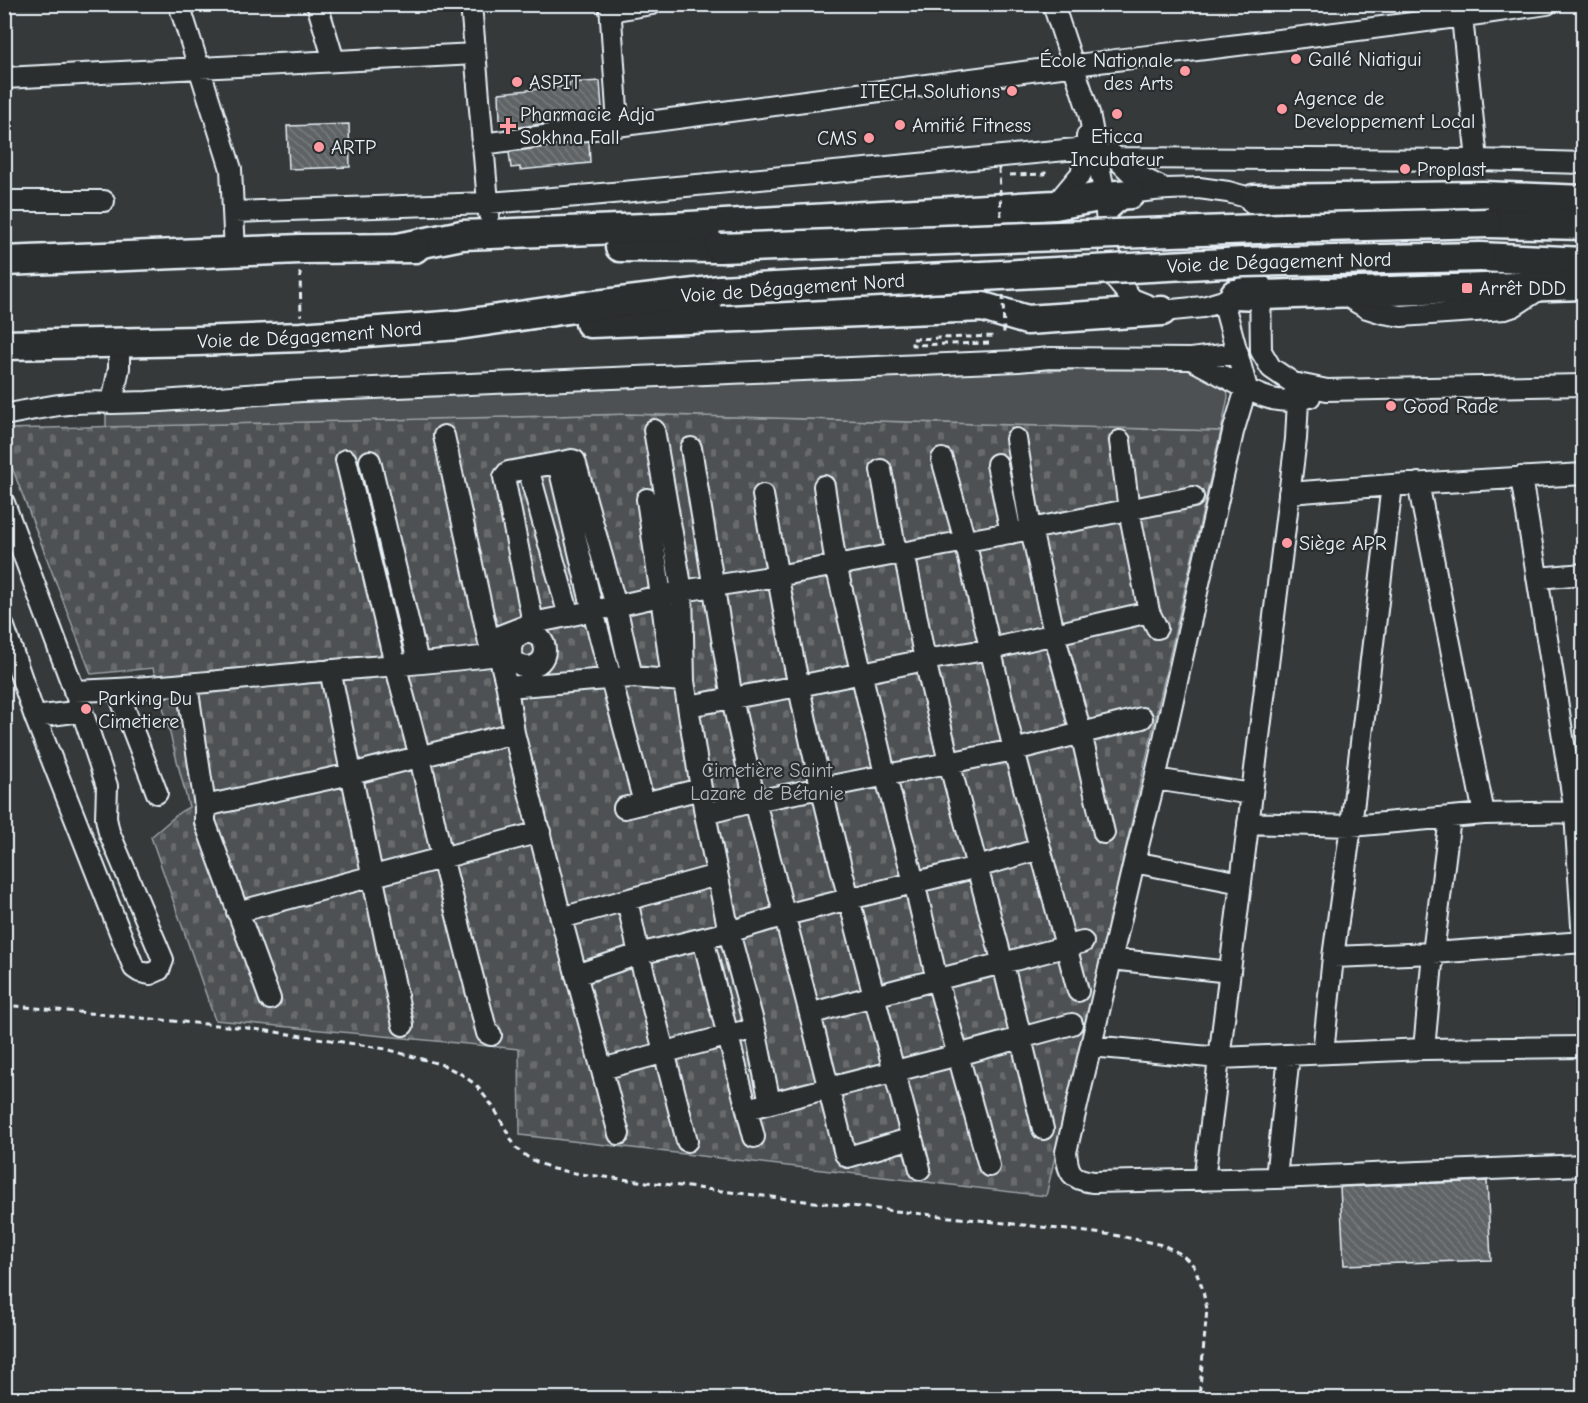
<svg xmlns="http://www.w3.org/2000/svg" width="1588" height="1403" viewBox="0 0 1588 1403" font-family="'Comic Neue',sans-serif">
<defs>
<pattern id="cemetery-stones" width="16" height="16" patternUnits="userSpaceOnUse" patternTransform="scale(1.5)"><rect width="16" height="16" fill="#4d5152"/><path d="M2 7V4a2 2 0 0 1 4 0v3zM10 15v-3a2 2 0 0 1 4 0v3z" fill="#676a6c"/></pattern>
<pattern id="building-back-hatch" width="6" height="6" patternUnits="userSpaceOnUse" patternTransform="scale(1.5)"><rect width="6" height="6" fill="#5f6365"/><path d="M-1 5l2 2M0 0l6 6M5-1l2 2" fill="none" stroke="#767a7c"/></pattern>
</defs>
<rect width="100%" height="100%" fill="#35393a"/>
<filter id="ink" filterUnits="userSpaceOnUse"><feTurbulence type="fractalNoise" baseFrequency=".0167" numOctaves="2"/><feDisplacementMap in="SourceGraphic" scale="12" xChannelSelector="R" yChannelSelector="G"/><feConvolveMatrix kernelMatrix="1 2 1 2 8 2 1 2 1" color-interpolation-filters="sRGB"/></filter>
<g filter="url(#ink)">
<path fill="url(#cemetery-stones)" stroke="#9aa1a5" stroke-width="1.5" d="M630,414L1221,431L1046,1196L520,1135L519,1049L215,1020L151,837L180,812L189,807L153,668L91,674L5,449V429Z"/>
<path fill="#4d5152" stroke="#9aa1a5" stroke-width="1.5" d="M1164,367C1191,369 1204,371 1227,386L1228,397L1221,431L630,414L106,427V414L300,395Z"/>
<path fill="url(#building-back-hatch)" stroke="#e8f1f8" stroke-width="1.5" d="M600,81L602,108L592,117L506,129L500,120L499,93L569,86V83Z
M349,124L350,167L289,169L287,126Z
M589,141L590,163L520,170V167L511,168L509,152Z
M1487,1181L1491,1260L1344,1265L1340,1187Z"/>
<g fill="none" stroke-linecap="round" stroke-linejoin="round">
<defs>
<path id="minor" d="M179,4L231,169L235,252
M317,4L334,61
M471,4L489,214
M610,4L618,125
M1053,4L1089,113L1105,196L1106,208
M610,11L652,4
M1462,17L1477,160
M4,78L475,54
M482,144C680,116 878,90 1076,65C1233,45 1390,28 1547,4
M1112,154L1130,172L1165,189
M1115,158L1477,160L1584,163
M1199,188L1228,192L1254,199L1260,220V273L1235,294L1223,301L1203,307L1162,311L1132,299L1112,275L1106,213C1112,206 1119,200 1128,195C1144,188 1181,189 1199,188Z
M4,201H104
M1055,205L1081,174L1087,148V136
M233,212L488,203L591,195L1087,148
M1260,283L1261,351L1271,368L1293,383L1327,390L1584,385
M1341,293L1367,308L1383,313L1401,316L1505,309L1514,306L1543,287
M1223,301L1247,389C1270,401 1286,404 1310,397
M119,343V368L112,403L147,402L302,391L1018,361L1050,358L1191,359L1238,353
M1191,359L1247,389L1243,399L1233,432L1155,779L1134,862L1066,1152C1068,1173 1071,1179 1093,1182L1276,1178L1584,1165
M4,415C40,408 76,400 112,403
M654,430L682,591L684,681L705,814L729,932L755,1029L770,1103
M444,436L492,656
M1016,439L1031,529L1054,633L1081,733L1104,833
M1120,441L1129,510L1149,612L1157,628
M691,448L732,699L755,801L810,1014L845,1154L848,1157L912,1138
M942,459L965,541L1014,750L1078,991
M346,460L395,664L420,757L442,857L487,1033L491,1035
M572,460L575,461L616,606L533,623L504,477L508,472Z
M370,461L418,662
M558,463L593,611L644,803
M997,464L1011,533
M528,468L569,616
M881,470L896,553
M1521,477L1575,812L1583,942
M1418,483L1484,814
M824,486L836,565L885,774L914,882L937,980L989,1166
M1289,493L1392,485L1584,474
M763,495C781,594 798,693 822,790C852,917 887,1043 920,1169
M647,499L661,596L672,680
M4,503L82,711L107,786L106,818L109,832L163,960L159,970L150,974L140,972L134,968L35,717L4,627
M904,552L925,660L949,762L1003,964L1043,1129
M1537,578L1584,574
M533,623L502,635L500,643L499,655L507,687L514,733L561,918L619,1134
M511 650a17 17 0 1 1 34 0a17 17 0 1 1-34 0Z
M330,670L403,1025
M632,677L616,606L682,591L777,576L1031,529L1193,497
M187,685L205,806V822L270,999
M507,687L632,677L683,681
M117,689L157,793
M74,691C161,688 247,678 334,670C393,665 452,662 511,653
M688,706L799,686L925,660L991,649L1149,612
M35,717L82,711
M1155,779L1252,794
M205,806L351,774L514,733
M624,808L701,789
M705,814L755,801L1014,750L1142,718
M1248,823L1351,826L1484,814L1584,812
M1134,862L1241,883
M627,900L639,954L687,1141
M237,912L540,832
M561,918L717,875
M703,939L754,1137
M1333,957L1433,953L1584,942
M1111,959L1230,972
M576,975L639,954L729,932L785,915L977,867L1040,849
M810,1014C900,987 992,967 1083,942
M1091,1046L1220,1058L1424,1049L1584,1047
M1424,1049L1433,953L1450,818
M1323,1053L1333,957L1351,826L1392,485
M602,1069L741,1032
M747,1109L958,1055L1072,1024
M1276,1178L1289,1055
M1204,1180L1296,439L1298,400L1293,383"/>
<g id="highway">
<path d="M1254,199L1483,196L1584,200"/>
<path d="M1488,223L1584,225"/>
<path d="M620,247L720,248"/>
<path d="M398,248L462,235L672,227L1055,205L1105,196L1130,194"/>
<path d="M1480,257L1584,262"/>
<path d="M4,261L300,249L415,248"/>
<path d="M1235,294L1260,295L1584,285"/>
<path d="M590,323L983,307L1027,320L1162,311"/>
<path id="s1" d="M4,345L197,341L301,337L458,325L588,306L720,290"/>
</g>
</defs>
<use href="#minor" stroke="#e8f1f8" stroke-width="24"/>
<use href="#highway" stroke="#e8f1f8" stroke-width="33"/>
<path stroke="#e8f1f8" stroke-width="3" stroke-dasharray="6 4.5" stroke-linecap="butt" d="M1010,175L1045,174V171
M300,272L301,316
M989,343L912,345V339L997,336
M4,1005L247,1028L324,1039L386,1049L443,1065L461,1074L476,1085L494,1108L516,1148L530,1159L553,1169L580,1174L814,1202L1114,1235L1163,1245L1181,1254L1194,1266L1202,1287L1207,1309L1199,1398"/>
<use href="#minor" stroke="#2a2d2e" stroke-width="20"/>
<use href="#highway" stroke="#2a2d2e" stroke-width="28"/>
<defs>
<g id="highway-bridge">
<path d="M720,248L1283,228L1488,223"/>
<path id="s2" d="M720,290L1244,262L1480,257"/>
</g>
</defs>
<use href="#highway-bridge" stroke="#e8f1f8" stroke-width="33" stroke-linecap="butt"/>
<path stroke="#e8f1f8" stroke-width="3" stroke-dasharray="6 4.5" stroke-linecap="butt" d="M999,168L1001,217
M1003,295L1004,335"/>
<use href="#highway-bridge" stroke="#2a2d2e" stroke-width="28"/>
</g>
</g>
<g fill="#ff9aa2" stroke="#2a2d2e" stroke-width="2">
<circle cx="1296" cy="59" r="6"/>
<circle cx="1185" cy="71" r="6"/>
<circle cx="517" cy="82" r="6"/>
<circle cx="1012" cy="91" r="6"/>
<circle cx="1282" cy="109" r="6"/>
<circle cx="1117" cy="114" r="6"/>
<circle cx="900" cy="125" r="6"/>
<path d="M505 117h6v6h6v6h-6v6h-6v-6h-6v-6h6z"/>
<circle cx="869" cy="138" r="6"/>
<circle cx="319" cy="147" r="6"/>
<circle cx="1405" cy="169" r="6"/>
<rect x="1461" y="282" width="12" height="12" rx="3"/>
<circle cx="1391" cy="406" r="6"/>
<circle cx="1287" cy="543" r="6"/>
<circle cx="86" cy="709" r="6"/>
</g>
<g text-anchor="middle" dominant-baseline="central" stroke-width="4.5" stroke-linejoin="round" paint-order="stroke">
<g font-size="20" fill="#e8f1f8" stroke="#2a2d2e" text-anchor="start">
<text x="1308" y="59">Gallé Niatigui</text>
<text x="1173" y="60" text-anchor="end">École Nationale<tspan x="1173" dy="23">des Arts</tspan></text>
<text x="529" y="82">ASPIT</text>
<text x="1000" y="91" text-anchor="end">ITECH Solutions</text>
<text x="1294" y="98">Agence de<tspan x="1294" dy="23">Developpement Local</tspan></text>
<text x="520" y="114">Pharmacie Adja<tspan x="520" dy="23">Sokhna Fall</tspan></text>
<text x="912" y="125">Amitié Fitness</text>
<text x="1117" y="136" text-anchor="middle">Eticca<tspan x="1117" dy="23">Incubateur</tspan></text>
<text x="857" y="138" text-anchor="end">CMS</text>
<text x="331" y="147">ARTP</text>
<text x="1417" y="169">Proplast</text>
<text x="1479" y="288">Arrêt DDD</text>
<text x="1403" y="406">Good Rade</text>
<text x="1299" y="543">Siège APR</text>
<text x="98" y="698">Parking Du<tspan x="98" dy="23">Cimetiere</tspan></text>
</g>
<g font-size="20" fill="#e8f1f8" stroke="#2a2d2e">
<text stroke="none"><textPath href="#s2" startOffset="560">Voie de Dégagement Nord</textPath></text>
<text transform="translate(793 288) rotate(-4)">Voie de Dégagement Nord</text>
<text stroke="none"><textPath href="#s1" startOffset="306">Voie de Dégagement Nord</textPath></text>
</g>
<g font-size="20" fill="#b2b9be" stroke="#2a2d2e">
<text x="767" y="770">Cimetière Saint<tspan x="767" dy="23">Lazare de Bétanie</tspan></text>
</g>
</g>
<rect width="1588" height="1403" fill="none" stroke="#2a2d2e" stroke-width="24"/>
<rect x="12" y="12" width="1564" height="1379" fill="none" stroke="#e8f1f8" stroke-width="2" filter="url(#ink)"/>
</svg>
